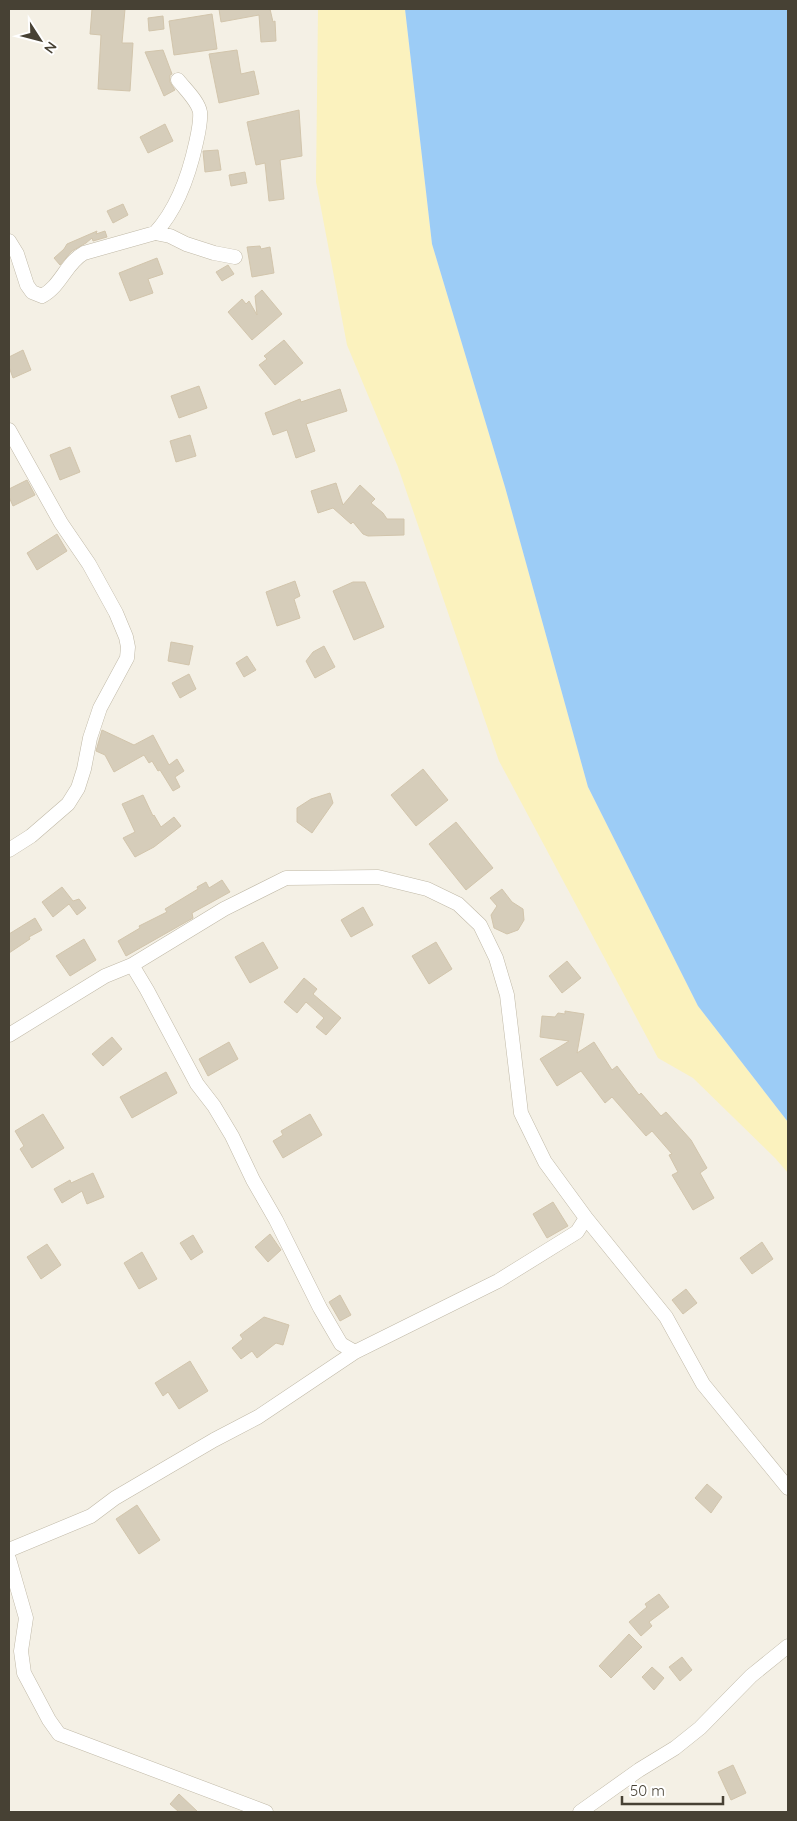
<svg xmlns="http://www.w3.org/2000/svg" width="797" height="1821" viewBox="0 0 797 1821" font-family="Quicksand,sans-serif">
<rect width="100%" height="100%" fill="#f4f0e5"/>
<path fill="#fbf2be" d="M318,9H405L432,244L505,487L588,787L698,1006L788,1122V1173L775,1158L693,1078L658,1058L499,761L398,467L347,345L316,182Z"/>
<path fill="#9cccf6" d="M405,9H788V1122L698,1006L588,787L505,487L432,244Z"/>
<path fill="#d6cdba" stroke="#d2c5ac" d="M92,9H125L122,43H133L130,91L98,89L101,35L90,34Z
M219,9H270L273,22L275,21L276,41L261,42L259,15L221,22Z
M212,14L217,49L174,55L169,21Z
M163,16L164,29L149,31L148,18Z
M163,50L172,74L170,75V82L175,90L164,96L145,52Z
M237,50L241,74L254,71L259,94L219,103L209,54Z
M299,110L302,156L280,160L284,199L269,201L265,163L256,165L247,122Z
M165,124L173,141L148,153L140,137Z
M218,150L221,170L205,172L203,151Z
M245,172L247,183L231,186L229,175Z
M123,204L128,215L113,223L107,211Z
M97,231L96,234L105,231L107,237L93,241L92,238L86,243L72,251L60,265L54,258L64,249L67,244Z
M260,246L261,249L270,247L274,273L252,277L247,247Z
M157,258L163,274L148,279L153,293L130,301L119,273Z
M228,265L234,274L222,281L216,272Z
M262,290L282,314L252,340L228,312L242,299L246,304L249,301L257,315L255,296Z
M284,340L303,363L275,385L259,365L267,359L264,356Z
M23,350L31,370L13,378L9,367V357Z
M199,386L207,408L179,418L171,396Z
M340,389L347,411L306,424L315,451L296,458L287,430L273,435L265,413L300,399L301,402Z
M190,435L196,456L176,462L170,441Z
M70,447L80,472L60,480L50,455Z
M27,480L35,495L13,506L9,497V489Z
M336,483L343,505L360,485L375,499L371,503L383,513L387,519H404V535L368,536L363,534L353,522L351,524L333,508L318,513L311,491Z
M57,534L67,551L37,570L27,553Z
M295,581L300,596L294,599L300,618L277,626L266,592Z
M353,582H365L384,627L354,640L333,591Z
M171,642L193,646L189,665L168,661Z
M324,646L335,667L315,678L306,661L313,652Z
M247,656L256,670L244,677L236,663Z
M189,674L196,689L180,698L172,683Z
M102,730L134,745L153,735L169,765L177,759L184,771L175,777L180,787L173,791L160,770L158,771L152,761L149,763L144,755L114,772L105,755L96,751Z
M423,769L448,800L416,826L391,795Z
M330,793L333,803L312,833L297,822V808L311,799Z
M143,795L153,816L154,815L161,827L174,817L181,826L154,847L135,857L123,838L135,832L122,804Z
M456,822L493,868L466,890L429,844Z
M222,880L230,892L192,913L193,918L126,956L118,941L140,928L139,926L167,912L165,909L198,889L197,887L206,882L209,888Z
M62,887L73,901L79,899L86,908L77,915L69,904L53,917L42,902Z
M502,889L512,902L523,909L524,920L518,930L507,934L494,928L491,915L497,906L490,898Z
M363,907L373,925L351,937L341,920Z
M35,918L42,930L29,937L30,939L9,953V934Z
M84,939L96,960L70,976L56,956Z
M263,942L278,968L250,983L235,957Z
M436,942L452,969L429,984L412,956Z
M567,961L581,978L562,993L549,976Z
M304,978L317,989L313,994L341,1018L326,1035L316,1027L324,1018L306,1002L297,1013L284,1002Z
M565,1011L584,1014L577,1053L594,1042L612,1070L617,1066L639,1095L641,1093L661,1116L666,1112L691,1140L707,1168L700,1173L714,1198L693,1210L672,1175L678,1172L669,1155L672,1154L652,1131L646,1136L612,1097L605,1103L581,1071L557,1086L540,1059L569,1041L540,1037L542,1016L555,1017L558,1013L565,1014Z
M112,1037L122,1049L103,1066L92,1054Z
M229,1042L238,1059L208,1076L199,1059Z
M166,1072L177,1093L132,1118L120,1097Z
M43,1114L64,1148L32,1168L20,1149L24,1146L15,1131Z
M310,1114L322,1135L283,1158L273,1141L283,1135L281,1131Z
M93,1173L104,1197L87,1204L82,1191L62,1203L54,1189L70,1180L71,1183Z
M553,1202L568,1226L547,1238L533,1214Z
M270,1234L281,1250L268,1262L255,1247Z
M193,1235L203,1252L191,1260L180,1243Z
M762,1242L773,1259L752,1274L740,1258Z
M47,1244L61,1265L41,1279L27,1257Z
M142,1252L157,1279L139,1289L124,1263Z
M686,1289L697,1303L683,1314L672,1300Z
M340,1295L351,1315L340,1321L329,1302Z
M264,1317L289,1325L283,1345L276,1343L257,1358L252,1351L241,1359L232,1348L243,1339L240,1335Z
M190,1361L208,1391L179,1409L168,1392L163,1396L155,1383Z
M707,1484L722,1497L711,1513L695,1498Z
M137,1505L160,1540L139,1554L116,1519Z
M659,1594L669,1607L649,1622L652,1626L641,1636L629,1622L647,1607L645,1604Z
M629,1634L642,1647L611,1678L599,1666Z
M682,1657L692,1670L680,1681L669,1667Z
M652,1667L664,1678L654,1690L642,1677Z
M733,1765L746,1793L731,1800L718,1772Z
M179,1794L198,1812H179L170,1804Z"/>
<g fill="none" stroke-linecap="round" stroke-linejoin="round">
<defs>
<path id="minor" d="M155,233C178,208 189,175 196,143C198,134 201,122 200,112C198,101 185,89 178,80
M9,241L17,254L27,285L32,292L42,296C61,286 66,263 84,253L155,233L170,236L186,244L214,253L235,257
M9,430L61,523L89,564L116,613L126,637L128,647L127,658L100,708L90,738L84,769L78,788L68,804L31,836L9,850
M132,965L147,990L197,1084L214,1106L232,1136L253,1180L276,1220L320,1308L341,1344L355,1352
M9,1035L105,976L132,965L224,909L286,878L378,877L427,889L458,904L480,925L496,958L507,995L521,1113L545,1162L586,1218L666,1317L703,1384L788,1488
M9,1550L91,1516L115,1498L214,1440L258,1417L355,1352L498,1281L577,1232L586,1218
M9,1559L26,1618L21,1651L24,1673L49,1720L59,1734L266,1812
M580,1812L639,1770L675,1748L700,1728L751,1676L788,1646"/>
</defs>
<use href="#minor" stroke="#c0b9a7" stroke-width="15"/>
<use href="#minor" stroke="#fff" stroke-width="14"/>
</g>
<rect width="797" height="1821" fill="none" stroke="#474134" stroke-width="20"/>
<g transform="translate(40 40) rotate(126)" stroke="#ffffff" stroke-width="4" paint-order="stroke">
<path d="M0-4L9 19L0 12L-9 19Z" fill="#474134"/>
<text y="-8" font-size="14" font-weight="bold" text-anchor="middle" fill="#474134">N</text>
</g>
<path d="M622 1796v8h101v-8" fill="none" stroke="#474134" stroke-width="2.5"/>
<text x="630" y="1796" font-size="15" fill="#474134" stroke="#ffffff" stroke-width="4" paint-order="stroke">50 m</text>
</svg>
